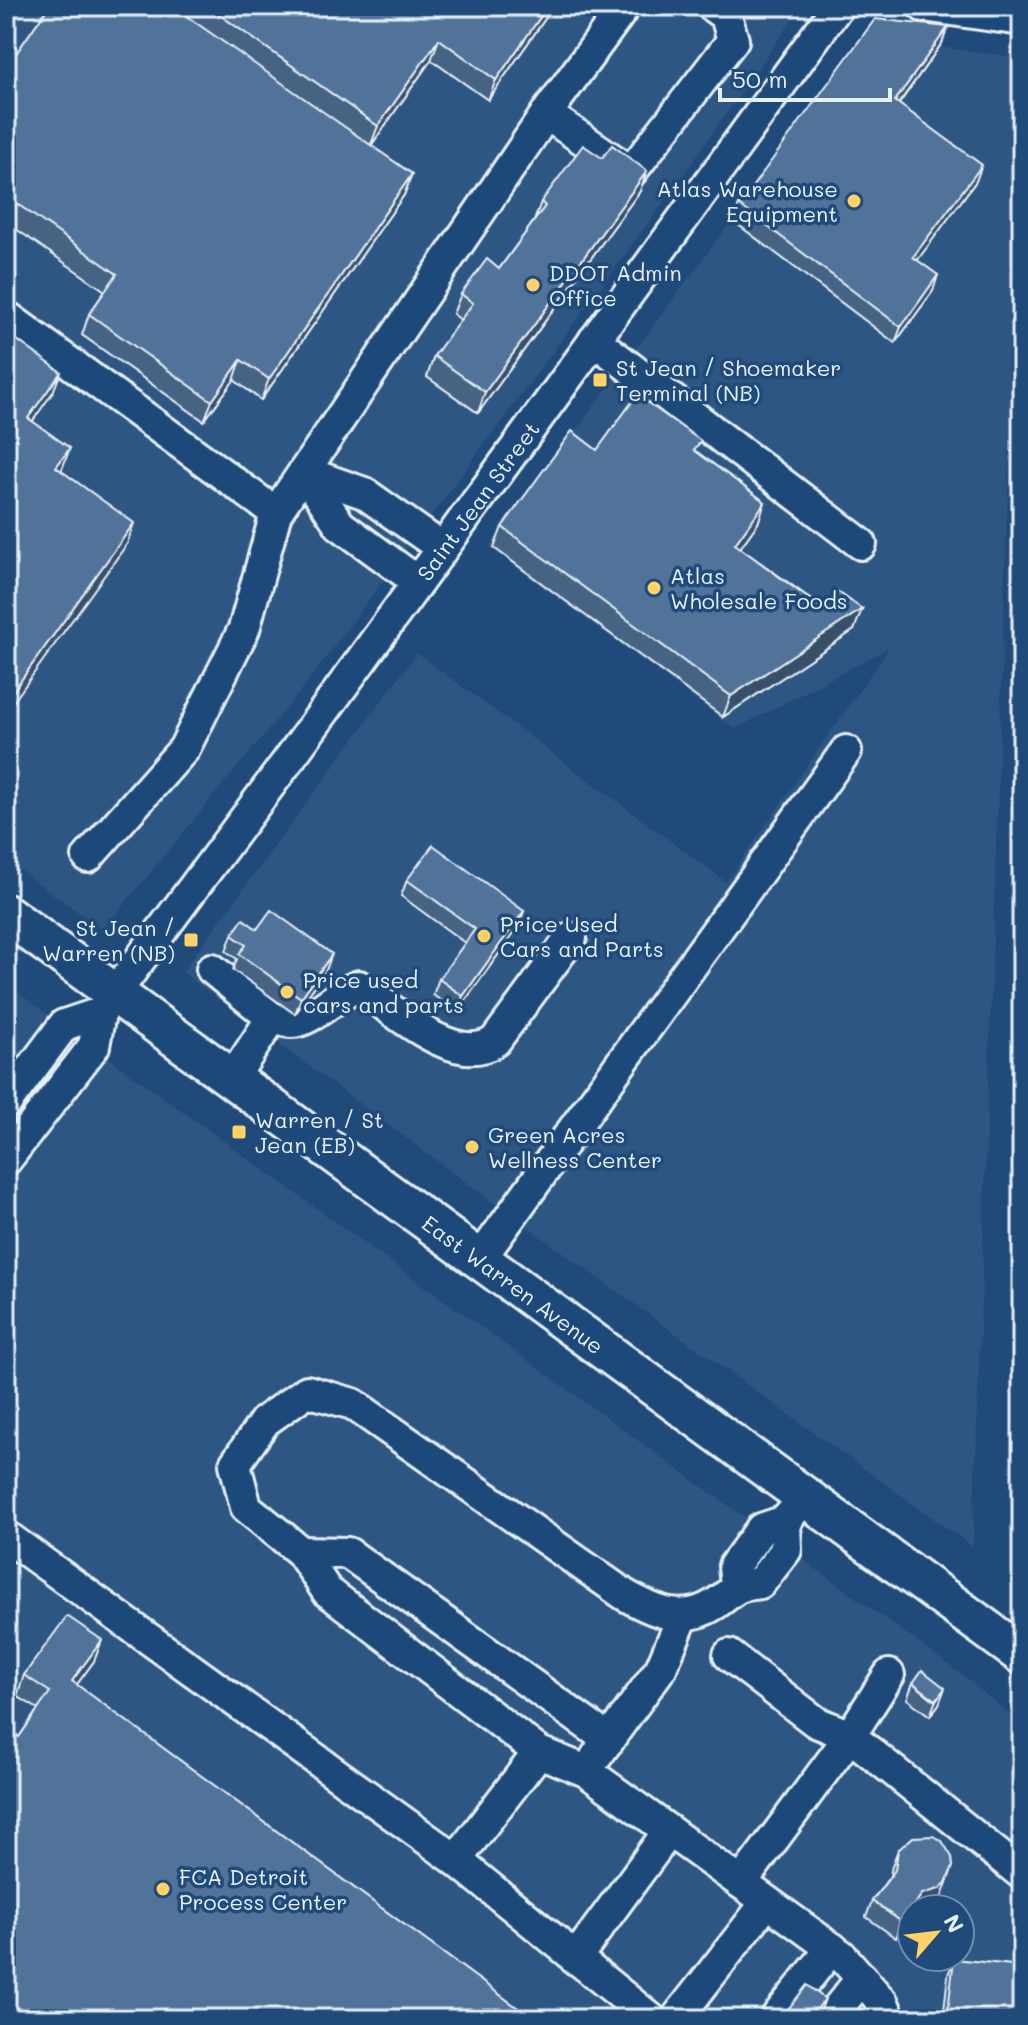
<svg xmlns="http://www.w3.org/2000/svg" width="1028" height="2025" viewBox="0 0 1028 2025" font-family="Mali,sans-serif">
<rect width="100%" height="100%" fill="#1f4a7a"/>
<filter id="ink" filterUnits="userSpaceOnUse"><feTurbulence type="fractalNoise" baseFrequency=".0125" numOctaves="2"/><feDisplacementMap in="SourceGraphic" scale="16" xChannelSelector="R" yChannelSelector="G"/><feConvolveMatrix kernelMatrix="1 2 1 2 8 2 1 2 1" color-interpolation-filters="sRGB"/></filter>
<g filter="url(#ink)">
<path fill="#2e5683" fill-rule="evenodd" d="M6,6H802L667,198L310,679L103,930L6,860Z
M863,37L1022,58L973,1547L491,1201L182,972L417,653L726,882L889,648L735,729L489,547L729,224Z
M6,984L963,1675L1022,1725V2019H6ZM912,1909H960V1957H912Z"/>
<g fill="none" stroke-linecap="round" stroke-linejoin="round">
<defs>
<g id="minor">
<path d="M923,6L1022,20"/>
<path d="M546,114L625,6"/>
<path d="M6,316L276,513"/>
<path d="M594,340L861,544"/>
<path d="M304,472L340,525L418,582"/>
<path d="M304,472L364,493L442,548"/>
<path d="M88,857L184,749L244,629L276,513L546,114L631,172L733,40L726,16L712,6"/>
<path d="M212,969L272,1018L232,1079"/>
<path d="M272,1018C278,1019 285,1022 291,1022C311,1023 338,992 359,986C391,1008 456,1069 495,1041L571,938"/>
<path d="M6,1103L64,1025L100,1013"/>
<path id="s1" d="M6,1160L94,1046L100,1013L287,762L838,6"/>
<path d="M480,1259L846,751"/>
<path d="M785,1521L786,1550L760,1583C732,1586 736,1590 715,1604C683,1625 655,1612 625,1595L353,1404L307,1391L265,1421L235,1464L246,1507L301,1552L327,1591L539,1752L586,1771L841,1955L883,2003L890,2019"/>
<path d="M6,1536L456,1860L651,2019"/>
<path d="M301,1552L348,1553L609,1740"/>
<path d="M736,1586L734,1566L761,1529L785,1521L797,1507"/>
<path d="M729,1655L816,1722L850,1736L1022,1874"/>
<path d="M596,1757L661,1668L683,1616"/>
<path d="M456,1860L539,1752"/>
<path d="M741,1883L850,1736L889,1675"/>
<path d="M575,1959L669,1831"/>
<path d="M676,2019L767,1902"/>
<path d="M775,2019L832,1948"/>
<path d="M829,2019L862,1978"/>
</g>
<g id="major">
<path id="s2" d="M6,914L1022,1655"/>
</g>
</defs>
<use href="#minor" stroke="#e8f1f8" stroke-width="36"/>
<use href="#major" stroke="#e8f1f8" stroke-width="44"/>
<use href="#minor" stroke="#1f4a7a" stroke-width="30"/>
<use href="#major" stroke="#1f4a7a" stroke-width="38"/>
</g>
<path fill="#466384" stroke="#e8f1f8" stroke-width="2" d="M49,6H554L488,100L431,60L371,146L412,174L404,195L261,400L234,380L204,421L82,335L89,314L105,291L6,222V68Z
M948,27L942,43L899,104L976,181L917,260L933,291L895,343L733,221L739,205Z
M640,191L478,413L427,377L434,356L461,320L453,314L461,294L499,269L534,221L541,202Z
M597,450L697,452L765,502L758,523L740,548L854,630L723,717L494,548L502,527Z
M407,880L524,911L518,927L457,1012L433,995L439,979L465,943L401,896Z
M257,929L326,970L295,1014L233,970L237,959L226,951L232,935Z
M102,1640L94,1661L77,1684L19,1737L38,1709L17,1696L24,1675Z
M913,1683L939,1704L930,1716L907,1699Z
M898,1850L941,1899L934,1905L918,1909H912V1915L896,1938L866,1917L872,1901L890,1876L892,1866Z
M954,1959L1022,2019H943L948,1975Z
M789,2008L819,2015L816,2019H785Z"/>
<path fill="#39506b" stroke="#e8f1f8" stroke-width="2" d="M548,6H554L488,100L496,80Z
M948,27L942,43L889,117L895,101Z
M439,39L431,60L370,147L378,126Z
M982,165L976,181L908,273L913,257Z
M647,171L640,191L478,413L485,392Z
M412,174L404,195L261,400L269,379Z
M938,275L933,291L895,343L901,327Z
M241,360L234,380L204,421L212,401Z
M61,372L53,392L20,439L28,418Z
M70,448L62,469L49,487L56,467Z
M765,502L758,523L728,565L735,544Z
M134,523L127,544L6,712V701Z
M862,609L854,630L723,717L731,696Z
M524,911L518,927L457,1012L463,996Z
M332,954L326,970L295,1014L301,998Z
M102,1640L94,1661L64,1702L72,1681Z
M945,1688L939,1704L930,1716L936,1700Z
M953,1866L941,1899L934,1905L918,1909H912V1915L896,1938L902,1922L922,1894Z
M825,1999L819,2015L816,2019H809Z"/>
<path fill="#517399" stroke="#e8f1f8" stroke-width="2" d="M49,6H172L412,174L269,379L241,360L212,401L89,314L117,274L6,196V68Z
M207,6H548L496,80L439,39L378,126Z
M875,19L948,27L895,101L982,165L913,257L938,275L901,327L739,205Z
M583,145L602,158L612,145L647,171L485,392L434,356L473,303L461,294L487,259L499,269L545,206L541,202Z
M6,332L61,372L28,418L70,448L56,467L134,523L6,701Z
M637,395L701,441L694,450L765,502L735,544L823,609L837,591L862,609L731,696L502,527L572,431L597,450Z
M433,845L524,911L463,996L439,979L475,929L407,880Z
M271,910L332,954L301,998L239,954L246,945L232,935L243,919L257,929Z
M67,1616L102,1640L72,1681L533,2019H6V1728L19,1737L50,1692L24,1675Z
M922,1670L945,1688L936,1700L913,1683Z
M933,1836L942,1841L952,1857L953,1866L946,1883L939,1889L922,1894L902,1922L872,1901L895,1870L898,1850L913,1837Z
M954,1959L1022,1966V2019H947Z
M807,1985L825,1999L809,2019H804L789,2008Z"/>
</g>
<g fill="#ffd166" stroke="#1f4a7a" stroke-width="3">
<circle cx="854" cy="201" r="8"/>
<circle cx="533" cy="285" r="8"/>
<rect x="592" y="372" width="16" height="16" rx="4"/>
<circle cx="654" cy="588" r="8"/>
<circle cx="484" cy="936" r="8"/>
<rect x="183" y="932" width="16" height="16" rx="4"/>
<circle cx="287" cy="992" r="8"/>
<rect x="231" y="1124" width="16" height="16" rx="4"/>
<circle cx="472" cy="1147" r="8"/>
<circle cx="163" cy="1889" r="8"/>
</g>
<g text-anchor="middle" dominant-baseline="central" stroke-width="7" stroke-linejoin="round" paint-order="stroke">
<g font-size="22" fill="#e8f1f8" stroke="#1f4a7a" text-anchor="start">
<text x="838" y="188" text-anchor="end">Atlas Warehouse<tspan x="838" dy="25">Equipment</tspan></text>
<text x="549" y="272">DDOT Admin<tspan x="549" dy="25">Office</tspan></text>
<text x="616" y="367">St Jean / Shoemaker<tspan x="616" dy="25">Terminal (NB)</tspan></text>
<text x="670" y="575">Atlas<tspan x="670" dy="25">Wholesale Foods</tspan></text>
<text x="500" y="923">Price Used<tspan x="500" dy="25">Cars and Parts</tspan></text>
<text x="175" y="927" text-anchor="end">St Jean /<tspan x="175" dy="25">Warren (NB)</tspan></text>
<text x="303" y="979">Price used<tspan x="303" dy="25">cars and parts</tspan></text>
<text x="255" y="1119">Warren / St<tspan x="255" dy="25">Jean (EB)</tspan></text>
<text x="488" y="1134">Green Acres<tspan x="488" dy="25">Wellness Center</tspan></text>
<text x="179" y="1876">FCA Detroit<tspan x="179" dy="25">Process Center</tspan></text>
</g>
<g font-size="22" fill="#e8f1f8" stroke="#1f4a7a">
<text stroke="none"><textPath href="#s1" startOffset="814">Saint Jean Street</textPath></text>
<text stroke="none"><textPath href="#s2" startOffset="628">East Warren Avenue</textPath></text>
</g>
</g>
<rect width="1028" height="2025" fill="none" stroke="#1f4a7a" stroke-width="32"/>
<rect x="16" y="16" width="996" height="1993" fill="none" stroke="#e8f1f8" stroke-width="3" filter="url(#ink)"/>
<g transform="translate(936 1933) rotate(62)"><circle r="38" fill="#1f4a7a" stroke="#6f8dac" stroke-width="2"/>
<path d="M0-6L14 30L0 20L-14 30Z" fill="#ffd166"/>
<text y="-12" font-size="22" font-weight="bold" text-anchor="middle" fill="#e8f1f8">N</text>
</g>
<path d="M720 88v12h170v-12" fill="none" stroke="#e8f1f8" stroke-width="4"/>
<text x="732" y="88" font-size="24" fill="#e8f1f8" stroke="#1f4a7a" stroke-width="6" paint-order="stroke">50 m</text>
</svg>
